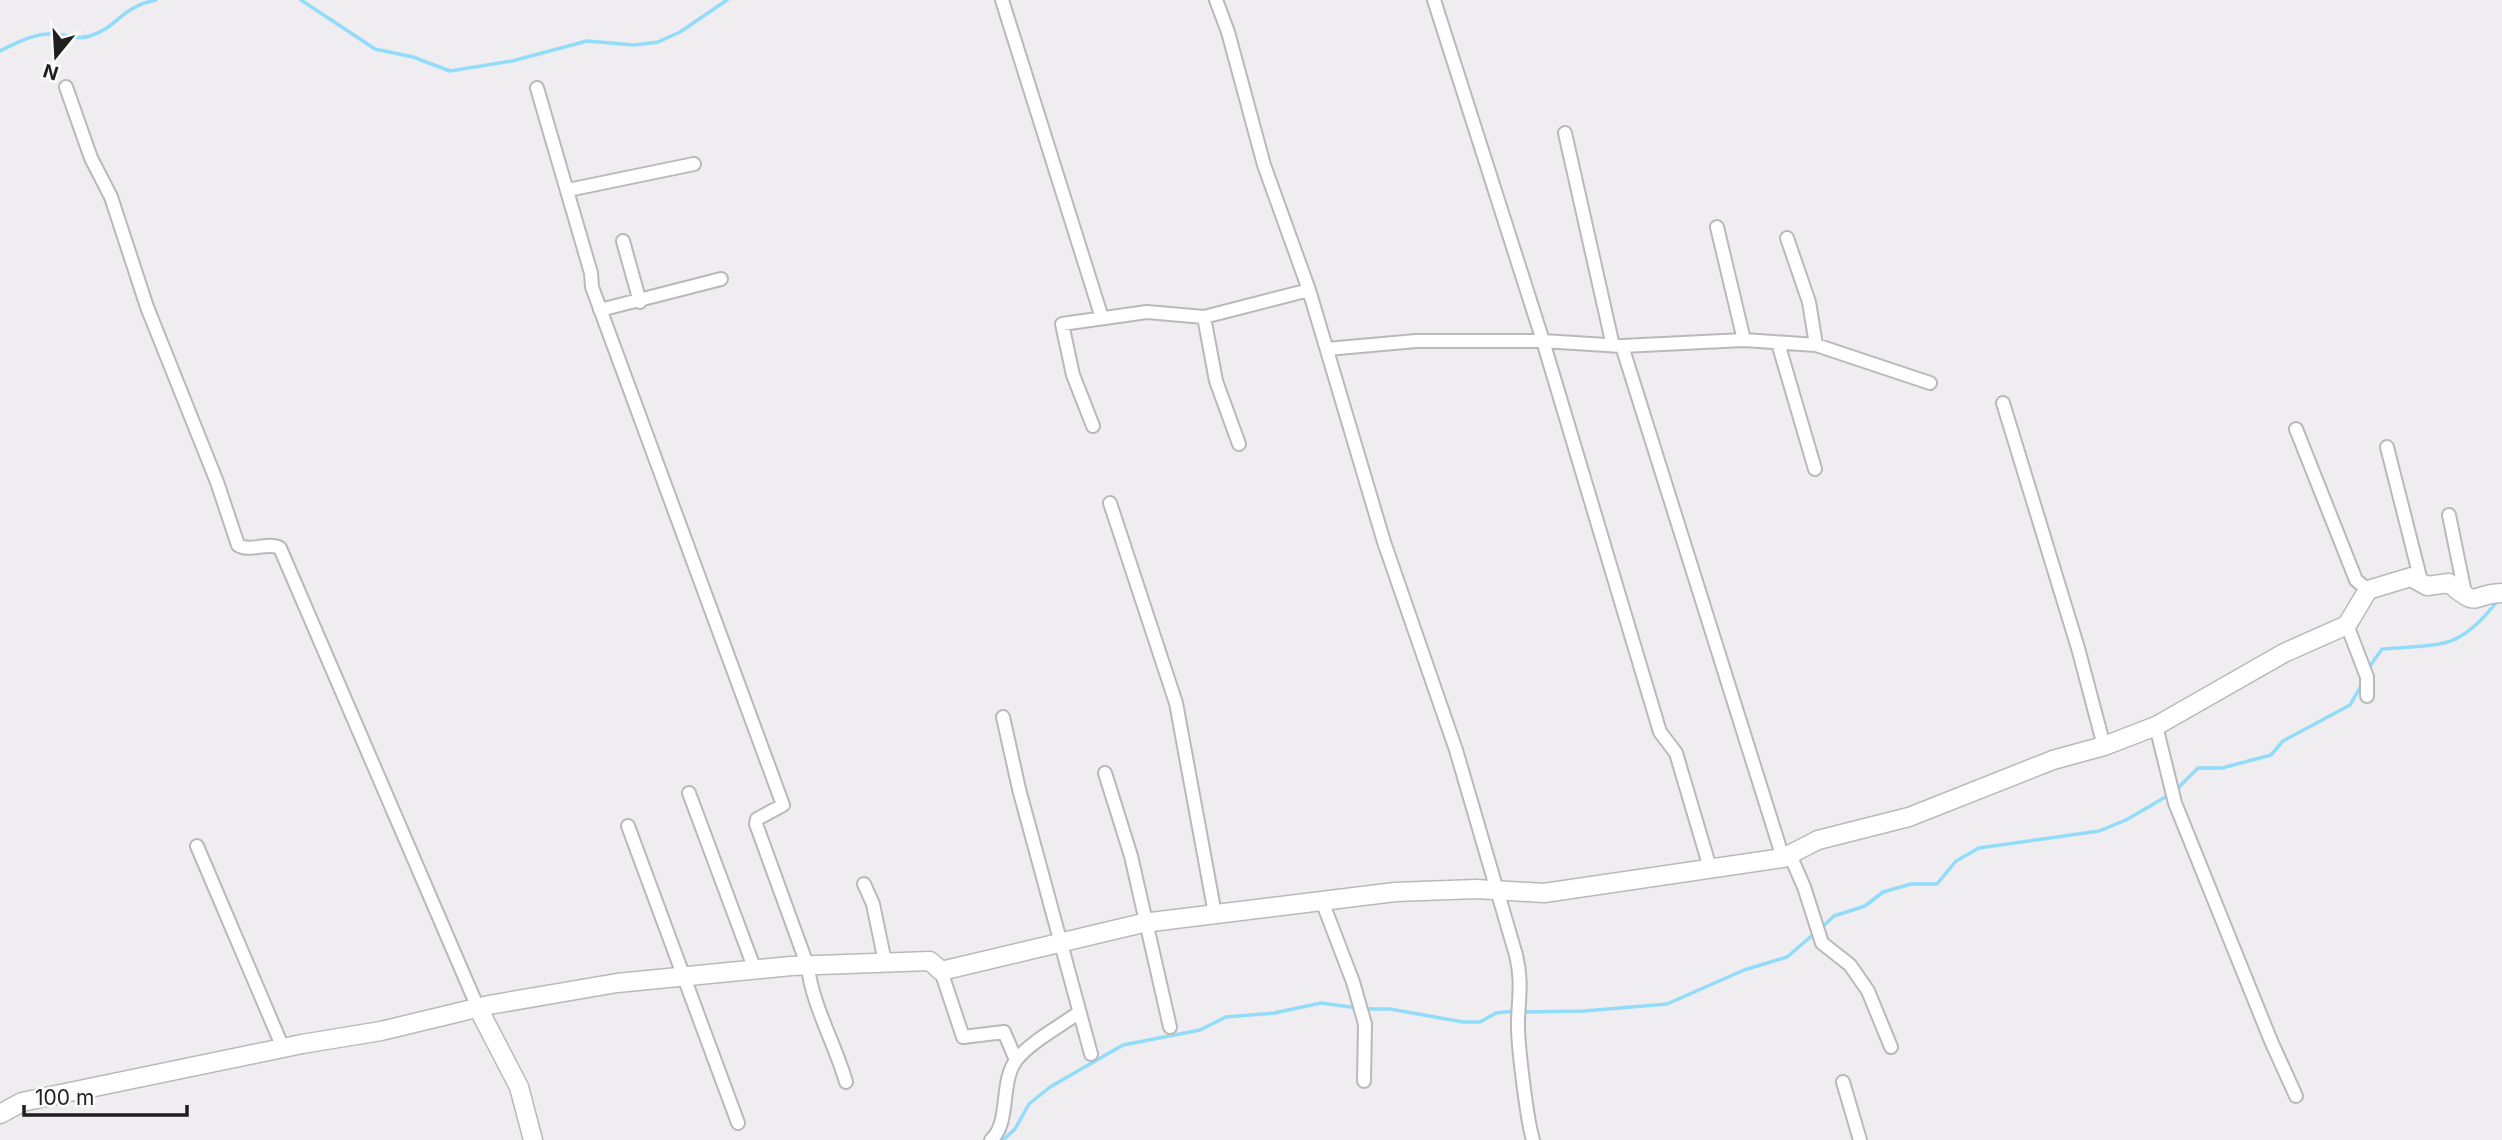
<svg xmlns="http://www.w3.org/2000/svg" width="2502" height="1140" viewBox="0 0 2502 1140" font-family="Inter,sans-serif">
<rect width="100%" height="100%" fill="#efedf0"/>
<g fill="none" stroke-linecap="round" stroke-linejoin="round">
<path stroke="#90dcfa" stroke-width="3.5" d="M301,0L375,49L413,57L450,71L512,61L587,41L634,45L658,42L680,32L727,0
M0,51C14,44 31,35 47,34C62,32 75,41 90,36C119,27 120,7 156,0
M2367,670L2382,649C2443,644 2459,651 2499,599
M2175,791L2198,768H2222L2271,755L2283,741L2350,705L2362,684
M1821,928L1834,916L1865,906L1883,892L1911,884H1937L1956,861L1979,848L2099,831L2126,820L2169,795
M1366,1009H1390L1463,1022H1480L1496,1013L1515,1011
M1523,1012L1584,1011L1667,1004L1744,970L1787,957L1815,933
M1003,1140L1015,1129L1029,1104L1050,1087L1123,1045L1200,1030L1226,1017L1274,1013L1321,1003L1358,1008"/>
<defs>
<path id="street" d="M1002,0L1102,318
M1216,0L1228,32L1264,165L1309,290L1384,542L1456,750L1516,955C1522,979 1519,996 1518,1020C1517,1041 1527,1120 1533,1140
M1434,0L1543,341L1660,732L1676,753L1710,868
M66,87L91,158L111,197L147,307L217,482L238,545C250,553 267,541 280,548L478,1008
M537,88L591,273L592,287L783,805L757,819L756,824L808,967C812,1004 835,1044 846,1082
M1565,133L1613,346
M568,190L694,164
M1717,227L1744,340
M1787,238L1809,302L1816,345
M623,241L640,302
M600,310L721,279
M1204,317L1216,381L1239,444
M1778,343L1815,469
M1622,346L1783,858
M1327,349L1416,341H1543L1622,346L1744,340L1816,345L1930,383
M2003,403L2078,648L2104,746
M1093,426L1073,375L1062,324L1147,312L1204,317L1309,290
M2296,429L2356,580L2368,590
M2387,447L2422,585
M1110,503L1176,703L1215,914
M2449,515L2466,598
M2347,625L2367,677V696
M1003,717L1019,789L1091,1054
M2156,726L2175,803L2271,1041L2296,1096
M1105,773L1131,856L1170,1027
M689,793L755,970
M628,826L738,1123
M197,846L283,1048
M1790,855L1804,887L1822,943L1850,965L1868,991L1891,1047
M864,884L873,904L885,962
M1322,901L1353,982L1365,1024L1364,1081
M941,971L963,1037L1004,1032L1016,1060
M1843,1082L1860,1140
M991,1140C1011,1123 999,1081 1017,1059C1032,1041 1059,1027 1078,1013"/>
<path id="secondary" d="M478,1008L519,1087L533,1140
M0,1114L22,1102L302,1044L381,1031L489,1005L617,983L791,966L930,961L941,971L1143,923L1395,892L1476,889L1544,893L1783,858L1818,840L1909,817L2053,760L2104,746L2156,726L2284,653L2347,625L2368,590L2411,577L2427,586L2449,583C2481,610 2469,594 2502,593"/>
</defs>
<use href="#street" stroke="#bab8bb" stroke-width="16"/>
<use href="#secondary" stroke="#bab8bb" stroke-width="21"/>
<use href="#street" stroke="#fff" stroke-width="12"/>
<use href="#secondary" stroke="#fff" stroke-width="18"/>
</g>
<g transform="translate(56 56) rotate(198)" stroke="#fcfafd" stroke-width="5" paint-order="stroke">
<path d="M0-5L12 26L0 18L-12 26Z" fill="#1f1f20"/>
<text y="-10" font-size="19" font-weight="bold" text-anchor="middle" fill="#1f1f20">N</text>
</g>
<path d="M24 1105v10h163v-10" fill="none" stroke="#1f1f20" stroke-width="3.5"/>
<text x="35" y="1105" font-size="21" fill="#1f1f20" stroke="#fcfafd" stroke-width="5" paint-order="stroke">100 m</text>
</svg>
